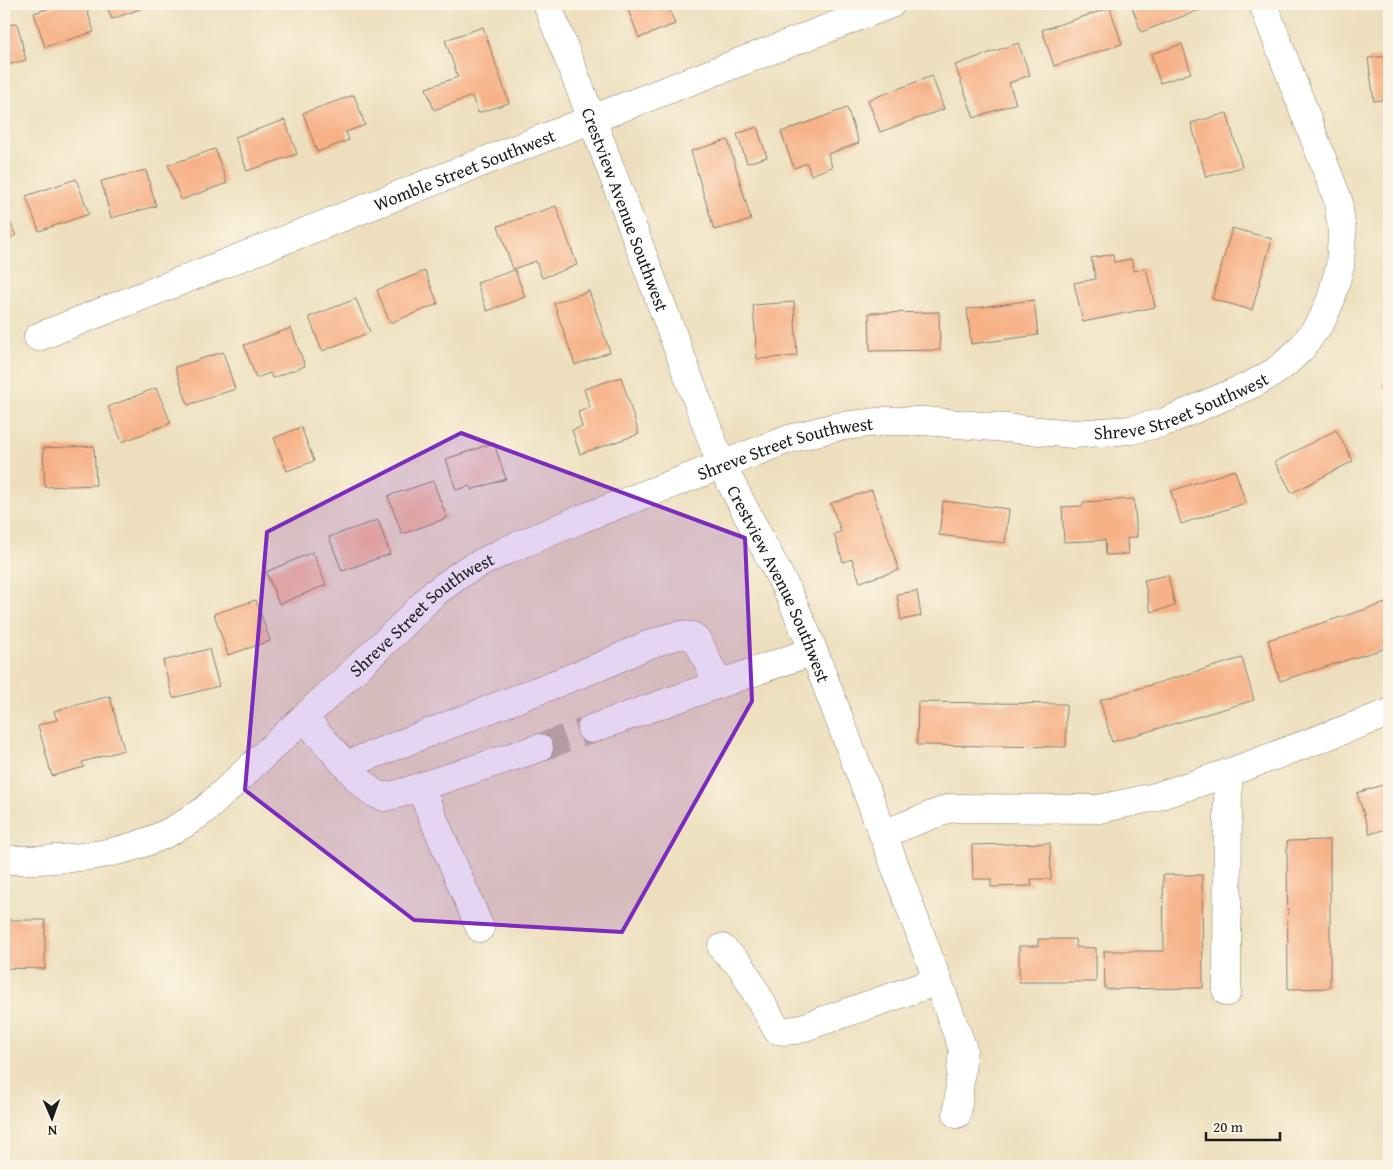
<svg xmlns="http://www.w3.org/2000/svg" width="1393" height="1170" viewBox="0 0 1393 1170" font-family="'Gentium Book Plus',serif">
<rect width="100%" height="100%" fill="#fcf5e5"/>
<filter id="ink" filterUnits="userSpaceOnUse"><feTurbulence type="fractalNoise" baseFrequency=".02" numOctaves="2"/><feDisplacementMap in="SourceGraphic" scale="10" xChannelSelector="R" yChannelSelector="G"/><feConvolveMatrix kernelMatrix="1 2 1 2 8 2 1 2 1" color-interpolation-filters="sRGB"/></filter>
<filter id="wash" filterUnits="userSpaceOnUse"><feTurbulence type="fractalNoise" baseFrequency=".0096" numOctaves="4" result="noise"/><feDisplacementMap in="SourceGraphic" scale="20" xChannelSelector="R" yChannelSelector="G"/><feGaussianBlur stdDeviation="1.12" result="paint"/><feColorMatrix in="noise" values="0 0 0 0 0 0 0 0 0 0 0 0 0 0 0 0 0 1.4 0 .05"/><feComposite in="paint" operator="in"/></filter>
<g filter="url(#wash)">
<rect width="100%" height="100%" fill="#eddfbd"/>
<g id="blocks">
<path fill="#f6b186" d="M64,4H85L94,32L45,47L34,13Z
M106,4H154L112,19Z
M626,4H667L675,24L639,38Z
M1131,4H1203L1205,8L1141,32Z
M1110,8L1122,44L1054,66L1042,30Z
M17,23L26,60L4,66V26Z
M483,27L509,103L478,113L472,96L434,110L426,88L458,77L445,40Z
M1018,43L1030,75L1009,83L1016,103L974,118L955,65Z
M1182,44L1191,73L1160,83L1151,54Z
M1389,56V99L1374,101L1368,58Z
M932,76L944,109L880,132L868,100Z
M354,95L365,125L346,132L349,140L317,152L303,113Z
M847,108L859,143L828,154L832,167L811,175L807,163L794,168L781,132Z
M1227,113L1242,167L1206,177L1191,123Z
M285,120L297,154L247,171L235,137Z
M757,127L767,157L747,163L737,134Z
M728,140L751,220L714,230L691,151Z
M215,149L227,183L181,200L168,165Z
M146,170L156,206L111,218L101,181Z
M76,179L89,214L39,231L26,196Z
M556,206L577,265L542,278L536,261L513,269L498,226Z
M4,211L16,235L4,241Z
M1232,228L1272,239L1252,310L1212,299Z
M1113,254L1114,262L1131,259L1134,271L1146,268L1155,307L1083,322L1074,283L1096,279L1091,258Z
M515,270L525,297L487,311L477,283Z
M425,271L438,304L390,323L377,290Z
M589,291L610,352L575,365L554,303Z
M356,299L370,332L322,351L309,317Z
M1034,300L1038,335L971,344L967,309Z
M794,302L797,356L757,359L753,305Z
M939,312L940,350L870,351L869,313Z
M291,328L305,366L272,378L270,373L256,378L244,345Z
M223,352L235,389L188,405L175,367Z
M1389,371V392L1380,387Z
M621,377L639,434L580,454L572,430L582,427L578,412L590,408L584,389Z
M156,388L171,423L122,442L108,407Z
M301,427L314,461L287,471L274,438Z
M1336,430L1353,461L1292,493L1275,462Z
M494,443L506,479L471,490L470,486L456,490L446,459Z
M94,446L96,485L45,487L43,448Z
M1235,470L1246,503L1181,524L1171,491Z
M433,481L447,518L402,534L388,496Z
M872,490L899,570L860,582L852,559L843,562L834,534L841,532L831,503Z
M1134,499L1137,537L1127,538L1128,554L1106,555L1105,540L1064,542L1062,507L1083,506V502Z
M943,501L1009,509L1005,543L939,535Z
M378,520L390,554L342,571L329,537Z
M313,552L326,585L279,604L266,572Z
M1168,575L1175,606L1151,612L1144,580Z
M917,591L921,616L901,620L897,594Z
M256,600L270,641L228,655L214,614Z
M1389,602V647L1280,681L1268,640Z
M209,649L219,686L173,698L163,661Z
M1242,658L1254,700L1112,742L1100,700Z
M110,696L124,750L82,762L84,767L52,776L38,725L57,720L54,711Z
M918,702L1066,704V747L917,745Z
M1389,783V828L1370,834L1357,793Z
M1330,840V988L1288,989L1287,841Z
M1050,843L1051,879H1031L1032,886L991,887V879H973L972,845Z
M1163,875H1202L1203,988L1105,989L1104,951H1164Z
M4,920H45V969L4,968Z
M1038,939H1075L1076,947L1096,948V982H1019V946H1038Z"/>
</g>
</g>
<g filter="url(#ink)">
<use href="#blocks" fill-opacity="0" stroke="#847e6c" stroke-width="1"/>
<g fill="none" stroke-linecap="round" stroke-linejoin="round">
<path stroke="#c3b89d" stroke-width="28" stroke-dasharray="28 14" stroke-linecap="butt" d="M539,748L591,729"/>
<defs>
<g id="minor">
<path id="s1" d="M547,4L592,119L721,464L789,594L810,642L883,834L963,1049L957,1114"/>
<path id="s2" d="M38,337L592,119L891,4"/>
<path d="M304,718L358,779L373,793L384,797L398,794L539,748"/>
<path d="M591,729L813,651"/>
<path d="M346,765L601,666L645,646L671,637L681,635L692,636L699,643L718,684"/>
<path d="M420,787L480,928"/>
<path d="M883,834L950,808L1099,809L1155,797L1228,773L1389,713"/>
<path id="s3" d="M4,860C78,861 145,856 206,809L404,624L433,594L465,571L505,551L581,519L789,439L835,427L886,421H925L1074,434L1131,430L1165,422L1253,384L1273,373L1287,362L1301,349L1322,320L1331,299L1340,266L1342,233L1338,200L1263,4"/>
<path d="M722,948L741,966L777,1030L784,1031L796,1030L938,981"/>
<path d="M1227,992L1228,773"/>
</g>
</defs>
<use href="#minor" stroke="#847e6c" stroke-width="29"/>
<use href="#minor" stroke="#fff" stroke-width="28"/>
</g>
</g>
<path fill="#7b2cbf" fill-opacity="0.2" stroke="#7b2cbf" stroke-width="4" stroke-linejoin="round" d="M461,433L745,538L752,701L622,932L414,920L245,790L267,532Z"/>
<g text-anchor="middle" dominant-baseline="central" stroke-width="4" stroke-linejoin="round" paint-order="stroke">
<g font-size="18" fill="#1c1c1c" stroke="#fcf5e5">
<text stroke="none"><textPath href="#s2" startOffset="458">Womble Street Southwest</textPath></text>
<text stroke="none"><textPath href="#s1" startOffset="220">Crestview Avenue Southwest</textPath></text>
<text stroke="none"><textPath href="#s3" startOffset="1314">Shreve Street Southwest</textPath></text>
<text stroke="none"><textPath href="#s3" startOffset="909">Shreve Street Southwest</textPath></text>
<text stroke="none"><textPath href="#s1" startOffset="625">Crestview Avenue Southwest</textPath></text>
<text stroke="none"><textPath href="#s3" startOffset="504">Shreve Street Southwest</textPath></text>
</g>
</g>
<rect width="1393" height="1170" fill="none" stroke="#fcf5e5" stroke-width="20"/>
<g transform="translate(52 1118) rotate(178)" stroke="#fcf5e5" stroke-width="4" paint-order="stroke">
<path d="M0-4L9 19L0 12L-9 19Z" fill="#1c1c1c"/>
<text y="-8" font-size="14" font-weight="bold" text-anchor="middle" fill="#1c1c1c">N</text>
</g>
<path d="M1206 1132v8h74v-8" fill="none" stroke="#1c1c1c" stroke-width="2.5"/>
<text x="1213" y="1132" font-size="15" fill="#1c1c1c" stroke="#fcf5e5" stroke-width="4" paint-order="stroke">20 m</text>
</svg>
